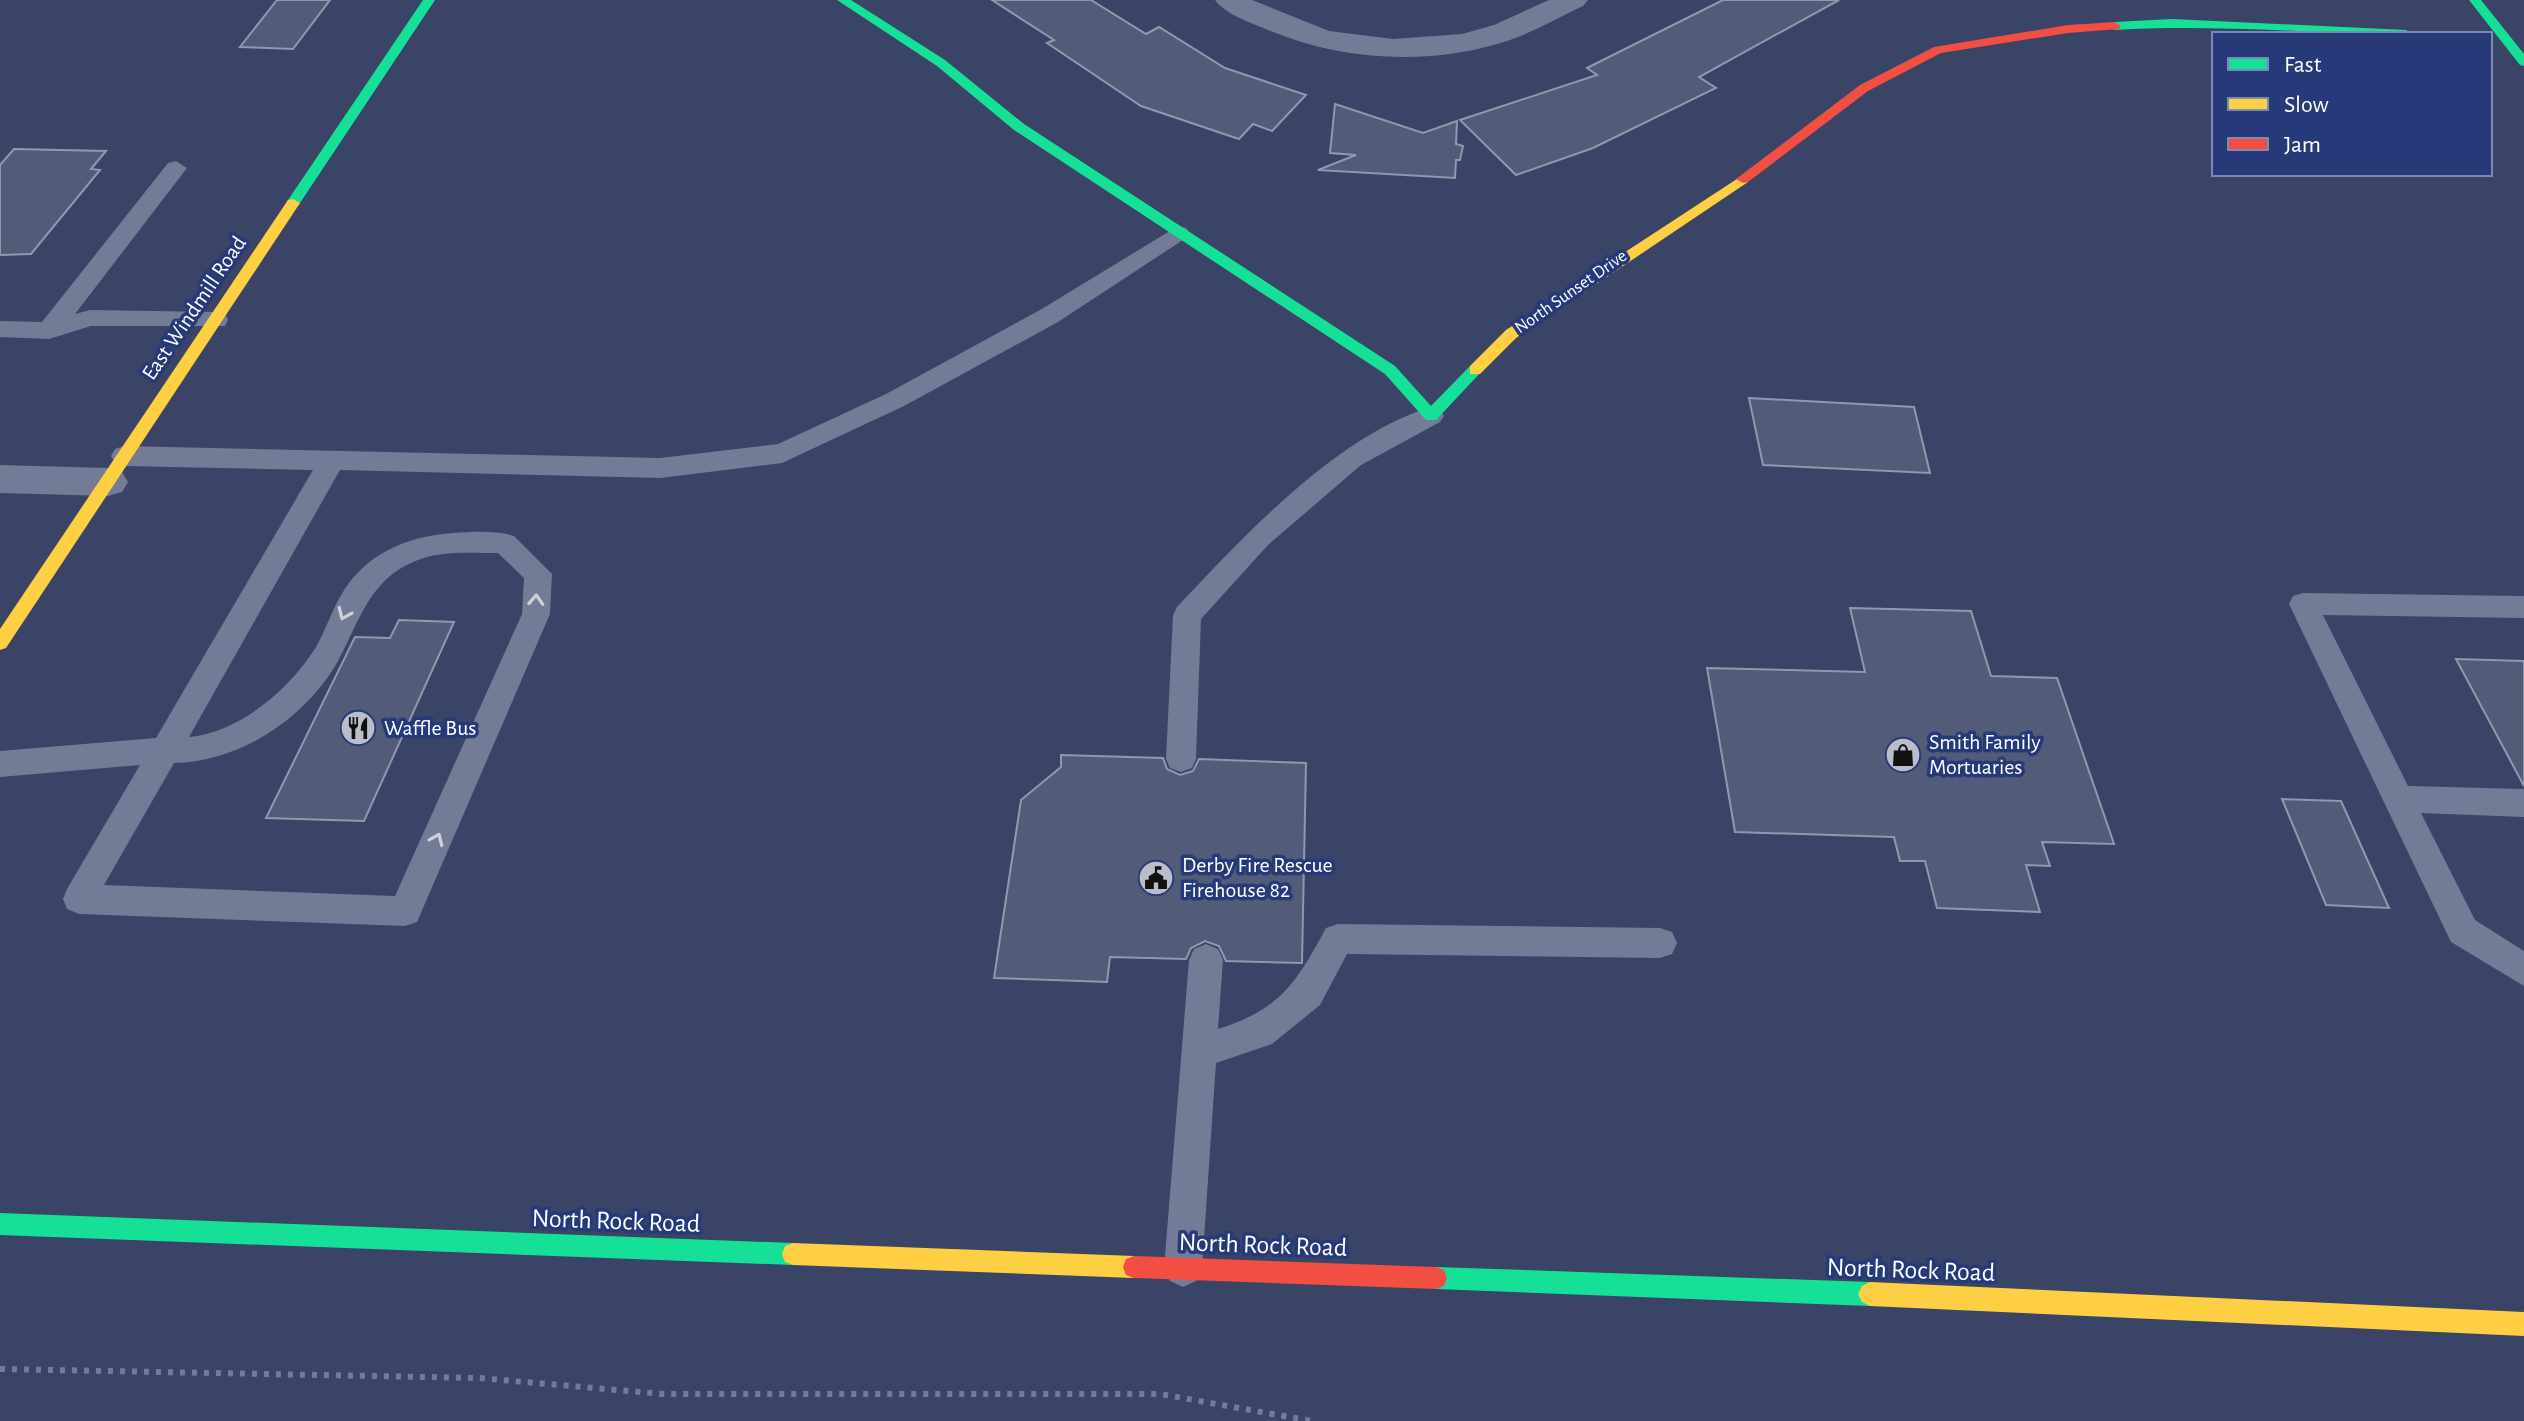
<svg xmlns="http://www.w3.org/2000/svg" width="2524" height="1421" viewBox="0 0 2524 1421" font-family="'Alegreya Sans',sans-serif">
<rect width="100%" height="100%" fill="#394467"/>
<path fill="#525b78" stroke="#9198ad" stroke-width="2" d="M277,0H330L293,49L240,47Z
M992,0H1091L1146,34L1159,27L1225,68L1306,95L1272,131L1253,124L1239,139L1141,106L1047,43L1054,40Z
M1723,0H1839L1699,77L1716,88L1593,148L1516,175L1460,120L1597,75L1587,68Z
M1335,104L1423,133L1457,121L1456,144L1463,146L1460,160H1456L1455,178L1318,170L1356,155L1330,153Z
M14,149L106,151L91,169L100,170L31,254L0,255V165Z
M1749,398L1914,407L1930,473L1763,465Z
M1850,608L1971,611L1991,676L2057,678L2114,844L2042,842L2050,866L2026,865L2040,912L1937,908L1925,861H1900L1894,837L1735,832L1707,668L1865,672Z
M399,620L454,622L364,821L266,818L355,637L390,638Z
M2456,659L2524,661V786Z
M1061,755L1163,758L1167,769L1180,775L1193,771L1199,759L1306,763L1302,963L1226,961L1219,946L1205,941L1191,948L1186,959L1110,957L1107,982L994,978L1021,800L1061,767Z
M2282,799L2341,801L2389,908L2326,905Z"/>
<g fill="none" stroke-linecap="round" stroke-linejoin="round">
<path stroke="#737b96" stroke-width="6" stroke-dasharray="5 7" stroke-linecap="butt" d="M0,1369L479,1378L663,1394H1160L1312,1421"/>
<path fill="#737b96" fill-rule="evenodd" d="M176,161L187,168L75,314L90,310L216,312L225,314L228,320L225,326H91L49,339L0,337V321L42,322L168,163Z
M1178,226L1186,228L1190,233L1186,238L1058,322L904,406L782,463L660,478L340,470L189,737C240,732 290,689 316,647C325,631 331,613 340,597C363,555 406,536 453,533C472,532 495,530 514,536L552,574L550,614L417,922L405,926L79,914L67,909L63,899L67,889L140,765L0,777V751L156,738L313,470L124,466L115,463L111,456L115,449L124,446L660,458L778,444L886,394L1040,310ZM498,553L524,578L522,614L395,896L104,885L174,763C240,762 306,718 338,661C359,622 369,581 413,562C438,550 471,553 498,553Z
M1431,407L1440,410L1444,416L1440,422L1361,465L1268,545L1201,619L1196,759L1192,768L1181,772L1170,768L1166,759L1173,615L1177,607C1243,537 1337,435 1431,407Z
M2303,593L2524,596V618L2323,615L2408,786L2524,789V817L2421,813L2475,920L2524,951V986L2451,942L2289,604L2293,596Z
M1338,924L1660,928L1672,932L1677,943L1672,954L1660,958L1347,954L1320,1005L1272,1044L1216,1063L1202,1268L1196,1281L1183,1287L1170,1281L1164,1268L1189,960L1194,949L1206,944L1218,949L1223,960L1218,1029C1281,1009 1296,983 1326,928Z"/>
<path fill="#737b96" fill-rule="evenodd" d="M1215,0H1252L1329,31L1393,39L1462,34L1494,25L1549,0H1588L1583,6C1559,17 1536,31 1510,40C1432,66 1344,62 1268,30C1252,23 1226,15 1215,0Z
M0,465L108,468L122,472L128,482L122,492L108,496L0,493Z"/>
<path fill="#16e098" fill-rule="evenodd" d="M423,0H435L298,206H288L286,203Z
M837,0H851L945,60L1024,124L1395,366L1431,406L1470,366H1480L1483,370L1436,420H1426L1385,374L1014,130L937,66Z
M2469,0H2481L2524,54V66L2520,65Z
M2172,19L2406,30L2412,34C2313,34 2214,24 2115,30L2109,26L2115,22Z
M0,1213L793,1243L801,1246L804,1254L801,1262L793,1265L0,1235Z
M1436,1267L1870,1282L1878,1286L1882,1294L1878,1302L1870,1306L1436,1289L1428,1286L1425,1278L1428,1270Z"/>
<path fill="#ffcf43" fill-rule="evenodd" d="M1743,175L1750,179L1748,182L1516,338L1480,374H1470V366L1506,330Z
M293,199L300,203L6,648L0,650V629L288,200Z
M793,1243L1134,1256L1142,1259L1145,1267L1142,1275L1134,1278L793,1265L785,1262L782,1254L785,1246Z
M1870,1282L2524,1312V1336L1870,1306L1862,1302L1858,1294L1862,1286Z"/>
<path fill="#f24e42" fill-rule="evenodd" d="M2115,22L2121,26L2119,29L2068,33L1941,53L1868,91L1748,182L1743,183L1736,179L1860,85L1934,47L2068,25Z
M1134,1256L1436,1267L1444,1270L1447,1278L1444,1286L1436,1289L1134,1278L1126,1275L1123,1267L1126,1259Z"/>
</g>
<defs><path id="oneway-chevron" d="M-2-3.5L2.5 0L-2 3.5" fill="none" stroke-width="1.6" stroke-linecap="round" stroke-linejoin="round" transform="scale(2)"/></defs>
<g stroke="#ced1da">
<use href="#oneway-chevron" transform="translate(536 600) rotate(-87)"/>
<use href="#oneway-chevron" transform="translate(344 614) rotate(114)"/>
<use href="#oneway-chevron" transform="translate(437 839) rotate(-66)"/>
</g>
<defs>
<symbol id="restaurant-disc" viewBox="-11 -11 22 22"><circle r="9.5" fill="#babeca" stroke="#263a7a"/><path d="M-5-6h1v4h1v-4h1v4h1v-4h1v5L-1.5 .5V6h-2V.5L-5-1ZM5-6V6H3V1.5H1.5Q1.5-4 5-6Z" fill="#111"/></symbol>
<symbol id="shop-disc" viewBox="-11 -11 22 22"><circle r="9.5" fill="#babeca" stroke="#263a7a"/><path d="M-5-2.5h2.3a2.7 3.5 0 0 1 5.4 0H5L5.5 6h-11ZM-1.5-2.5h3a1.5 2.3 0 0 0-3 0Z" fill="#111"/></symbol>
<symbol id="civic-disc" viewBox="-11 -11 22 22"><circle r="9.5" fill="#babeca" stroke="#263a7a"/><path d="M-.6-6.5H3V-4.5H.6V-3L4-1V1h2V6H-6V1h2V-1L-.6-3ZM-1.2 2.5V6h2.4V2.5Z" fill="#111"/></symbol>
</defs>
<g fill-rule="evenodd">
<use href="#restaurant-disc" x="338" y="708" width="40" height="40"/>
<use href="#shop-disc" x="1883" y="735" width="40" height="40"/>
<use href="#civic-disc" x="1136" y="858" width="40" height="40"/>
</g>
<g text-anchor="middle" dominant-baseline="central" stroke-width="7" stroke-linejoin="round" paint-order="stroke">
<g font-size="18" fill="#fff" stroke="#263a7a">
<text transform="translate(1571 292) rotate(-35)">North Sunset Drive</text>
</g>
<g font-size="22" fill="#fff" stroke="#263a7a">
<text transform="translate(194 308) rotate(-56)">East Windmill Road</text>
</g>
<g font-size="22" fill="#fff" stroke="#263a7a" text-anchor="start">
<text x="384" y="728">Waffle Bus</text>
<text x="1929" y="742">Smith Family<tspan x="1929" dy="25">Mortuaries</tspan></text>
<text x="1182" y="865">Derby Fire Rescue<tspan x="1182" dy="25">Firehouse 82</tspan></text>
</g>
<g font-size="26" fill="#fff" stroke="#263a7a">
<text transform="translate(616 1221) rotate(2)">North Rock Road</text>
<text transform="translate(1263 1245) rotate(2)">North Rock Road</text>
<text transform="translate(1911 1270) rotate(2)">North Rock Road</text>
</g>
</g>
<rect x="2212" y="32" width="280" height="144" fill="#263a7a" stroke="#7d89af" stroke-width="2"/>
<rect x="2228" y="58" width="40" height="12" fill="#16e098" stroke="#7d89af" stroke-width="2"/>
<text x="2284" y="72" font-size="24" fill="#ffffff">Fast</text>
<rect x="2228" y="98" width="40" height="12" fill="#ffcf43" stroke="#7d89af" stroke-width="2"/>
<text x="2284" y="112" font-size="24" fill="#ffffff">Slow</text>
<rect x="2228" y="138" width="40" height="12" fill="#f24e42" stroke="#7d89af" stroke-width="2"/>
<text x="2284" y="152" font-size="24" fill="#ffffff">Jam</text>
</svg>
